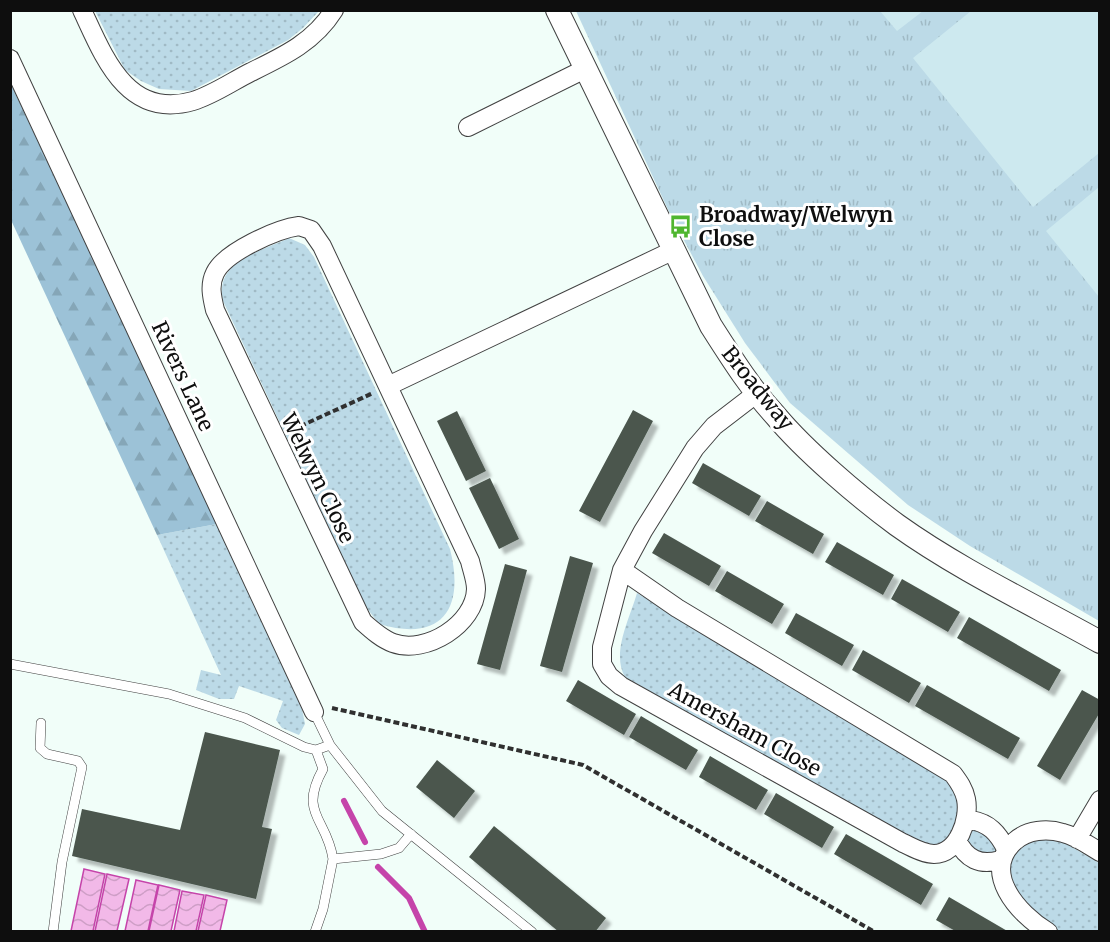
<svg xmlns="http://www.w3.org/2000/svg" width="1110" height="942" viewBox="0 0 1110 942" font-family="Merriweather,serif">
<defs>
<pattern id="grass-dots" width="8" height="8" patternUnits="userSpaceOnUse" patternTransform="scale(1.5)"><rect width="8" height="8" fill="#bcdae7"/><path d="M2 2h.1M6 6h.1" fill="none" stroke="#a0bac5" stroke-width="1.8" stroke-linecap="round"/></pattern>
<pattern id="forest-firs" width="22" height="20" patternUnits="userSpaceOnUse" patternTransform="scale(1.5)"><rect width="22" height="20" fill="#9cc2d7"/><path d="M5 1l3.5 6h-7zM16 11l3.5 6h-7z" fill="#85a6b7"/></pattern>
<pattern id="park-tufts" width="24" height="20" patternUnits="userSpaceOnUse" patternTransform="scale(1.5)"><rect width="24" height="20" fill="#bcdae7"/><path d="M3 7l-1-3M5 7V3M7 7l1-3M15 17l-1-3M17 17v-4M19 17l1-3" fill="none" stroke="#a0bac5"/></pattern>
<pattern id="water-waves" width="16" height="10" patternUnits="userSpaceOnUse" patternTransform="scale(1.5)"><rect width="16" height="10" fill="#f2b9e8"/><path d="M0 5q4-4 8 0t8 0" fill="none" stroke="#ce9ec6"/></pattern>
<filter id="shadow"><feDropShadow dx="5.5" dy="5.5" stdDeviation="1.5" flood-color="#0004"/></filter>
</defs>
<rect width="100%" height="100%" fill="#f1fef9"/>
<path fill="url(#grass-dots)" d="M95,11H319L303,28L288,40L191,91L159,89L141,81L125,70Z
M289,238L305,245L314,257L450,549C465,608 443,643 379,624L366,607L223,301C214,261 260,252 289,238Z
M217,524L302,709L305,724L299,735L282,728L276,720L283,701L239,686L234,699H219L196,690L201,670L221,675L157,535Z
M637,593L946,780C966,801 960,824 944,845H922L625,677C611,653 630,618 637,593Z
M983,829L996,848L995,853L978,857L966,842L972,830Z
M1042,839L1065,843L1099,863V931C1087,931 1069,935 1058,931C1046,927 1037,917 1030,908C1007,881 997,848 1042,839Z"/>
<path fill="url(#forest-firs)" d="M10,82L217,524L157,535L11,220Z"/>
<path fill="url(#park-tufts)" d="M576,11H1099V621L970,546L908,505L790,403L745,343L703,276L671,216Z"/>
<path fill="#cde9ef" d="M880,11H923L897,31Z
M971,11H1099V153L1033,207L913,58Z
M1099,187V297L1046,231Z"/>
<path fill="url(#water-waves)" stroke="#c544aa" stroke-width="1.5" d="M84,869L105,874L93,931H71Z
M107,874L129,879L117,931H95Z
M136,880L158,885L148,931H125Z
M159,885L180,890L171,931H149Z
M182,891L204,895L196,931H174Z
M206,895L227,900L220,931H198Z"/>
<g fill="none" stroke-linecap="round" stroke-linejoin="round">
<path stroke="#c544aa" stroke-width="6" d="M344,801L365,842
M378,867L409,898L425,932"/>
</g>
<path fill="#4b574e" filter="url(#shadow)" d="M633,410L653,421L600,522L579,511Z
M457,411L486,471L466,481L437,421Z
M703,463L761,496L749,516L692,483Z
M490,478L519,539L499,549L469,488Z
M767,501L824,534L813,554L755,521Z
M664,533L721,566L709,586L652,553Z
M837,542L894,575L883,595L825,562Z
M570,556L593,563L562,672L540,666Z
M505,564L527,570L500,670L477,664Z
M727,571L784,604L772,624L715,591Z
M902,579L960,612L948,632L891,599Z
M796,613L854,645L842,666L785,633Z
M969,617L1061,670L1049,691L957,638Z
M863,650L921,683L909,703L852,670Z
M578,680L636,714L624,735L566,701Z
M927,685L1020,738L1008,759L915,706Z
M1082,690L1100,700V712L1060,780L1037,766Z
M641,716L698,750L686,770L629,737Z
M205,732L280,750L262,827L272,829L256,899L72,856L82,809L180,830Z
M710,756L768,790L756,810L699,777Z
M437,760L475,791L454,818L416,787Z
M776,793L834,827L822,848L764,814Z
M494,826L606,918L595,932H559L469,857Z
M846,834L933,884L921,905L834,854Z
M949,897L1009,932H957L936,920Z"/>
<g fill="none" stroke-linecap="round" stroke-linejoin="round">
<defs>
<path id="service" d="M10,664L169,694L245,718L304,747L316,750L330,745
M314,712L330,745L382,811L532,932
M41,723L40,748L47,754L78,761L82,767L62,862L53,932
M316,750L323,769C298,814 327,818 333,859
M315,932L323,909L333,859L381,854L399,848L411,834"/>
<path id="minor" d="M82,10C104,57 127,120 193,101C213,95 233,81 251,72C284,56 314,42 334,10
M10,59L314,712
M468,127L585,69
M299,226L311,230L322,246L470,561C472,570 476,580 476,589C475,624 426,655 393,643C382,639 373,631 363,622L215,310C212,297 209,285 215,273C225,252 277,229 299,226Z
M390,385L672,251
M622,570L677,608L953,774C959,782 964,789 966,799C970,819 958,854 934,854C923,854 912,847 903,843L621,686L609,676L602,664V647L622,570L643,531L695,448L714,426L757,393
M964,825L971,820C989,823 998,833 1006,849
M1077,839L1100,800
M957,840C966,859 980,866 1000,860
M1048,932C1018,914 980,871 1015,841C1027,830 1047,828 1063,833C1076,836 1088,845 1100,852"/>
<path id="tertiary" d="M557,10L711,326C731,357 750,388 775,415C805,451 859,497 897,525C960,570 1032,604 1100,642"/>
</defs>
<use href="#service" stroke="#414141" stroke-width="10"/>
<use href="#minor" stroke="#414141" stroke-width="20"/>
<use href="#tertiary" stroke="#414141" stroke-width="24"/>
<path stroke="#303030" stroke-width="4" stroke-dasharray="6 3" stroke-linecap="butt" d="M292,430L373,393
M332,708L583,765L875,932"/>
<use href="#service" stroke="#fff" stroke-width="9"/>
<use href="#minor" stroke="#fff" stroke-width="18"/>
<use href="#tertiary" stroke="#fff" stroke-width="22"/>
</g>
<defs>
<symbol id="bus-bare" viewBox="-9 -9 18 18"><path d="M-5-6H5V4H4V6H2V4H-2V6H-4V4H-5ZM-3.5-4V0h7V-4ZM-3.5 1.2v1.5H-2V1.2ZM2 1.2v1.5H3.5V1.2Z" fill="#4fb62f" stroke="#fff" stroke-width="2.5" paint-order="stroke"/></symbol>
</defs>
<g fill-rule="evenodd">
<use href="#bus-bare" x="664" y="210" width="33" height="33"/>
</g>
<g text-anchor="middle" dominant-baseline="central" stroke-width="6" stroke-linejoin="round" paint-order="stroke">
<g font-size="21" font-weight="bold" fill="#0e0e0e" stroke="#fff" text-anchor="start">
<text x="699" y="214">Broadway/Welwyn<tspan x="699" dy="24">Close</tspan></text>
</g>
<g font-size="21" fill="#0e0e0e" stroke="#fff">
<text transform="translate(183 376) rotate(65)">Rivers Lane</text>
<text transform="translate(758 388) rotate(51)">Broadway</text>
<text transform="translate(318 478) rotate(64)">Welwyn Close</text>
<text transform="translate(745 729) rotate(29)">Amersham Close</text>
</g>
</g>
<rect width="1110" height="942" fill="none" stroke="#0e0e0e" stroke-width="24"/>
</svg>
